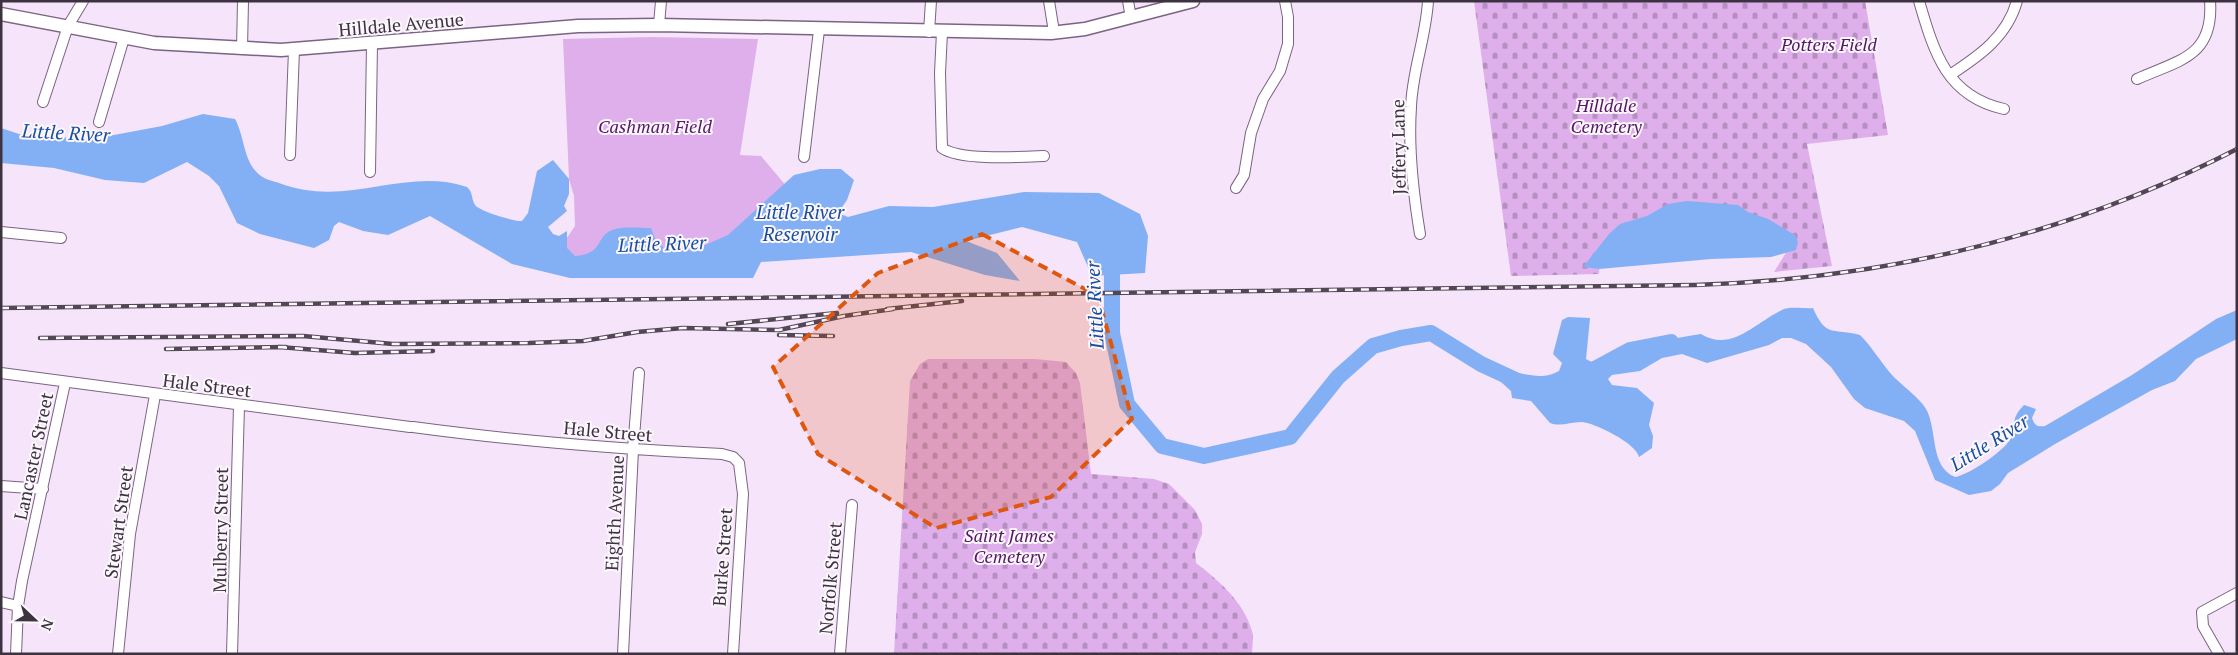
<svg xmlns="http://www.w3.org/2000/svg" width="2238" height="655" viewBox="0 0 2238 655" font-family="'PT Serif',serif">
<defs>
<pattern id="cemetery-stones" width="16" height="16" patternUnits="userSpaceOnUse" patternTransform="scale(1.25)"><rect width="16" height="16" fill="#deafeb"/><path d="M2 7V4a2 2 0 0 1 4 0v3zM10 15v-3a2 2 0 0 1 4 0v3z" fill="#b58fc0"/></pattern>
</defs>
<rect width="100%" height="100%" fill="#f5e4fa"/>
<path fill="url(#cemetery-stones)" d="M1474,1H1865L1888,135L1807,144L1832,266L1774,272L1792,243L1600,260L1599,274L1511,276Z
M928,359H1035L1066,362L1076,373L1080,383L1091,474L1154,479L1169,484L1195,510L1202,524V534L1195,552L1196,563C1218,580 1244,602 1252,631C1254,637 1252,647 1252,654H894L910,381L920,364Z"/>
<path fill="#deafeb" d="M651,37L758,39L740,155L761,156L788,188L767,214L699,253L592,260L568,258L560,248L575,226L574,196L569,179L563,39Z"/>
<path fill="#83b0f4" d="M203,114L235,119C245,137 243,163 261,176C266,180 274,181 279,183C347,209 405,166 467,187C473,192 471,198 475,205C479,211 515,222 522,221L528,213L537,171L553,160L569,179V194L564,206L567,211L548,227L553,234L559,236L567,231V248L575,256C604,254 595,237 612,230C622,226 640,228 651,228L656,241L666,250H694L728,235L794,175L820,169H841L854,180L847,200L838,213L848,217L889,206L933,207L1024,192L1099,193L1140,214L1148,236L1145,273L1092,276L1077,242L1022,227L966,241L997,253L1020,281L985,275L911,252L761,262L753,278H570L512,264L430,216L388,235L363,231L339,222L334,226L329,240L314,248L260,234L237,223L219,186L209,176L187,162L144,183L105,180L54,168L1,163V128L28,137L98,138L162,126Z
M1687,201L1738,205L1748,212L1768,219L1795,235L1798,242L1796,250L1771,257L1711,259L1599,269L1583,267L1609,234L1620,224L1647,216L1668,204Z
M1813,308C1826,338 1833,328 1860,335C1872,347 1880,361 1891,374C1901,385 1920,398 1926,409C1938,430 1929,466 1955,477C1969,475 2002,452 2010,440C2018,427 2008,421 2024,405L2036,409L2032,418C2035,426 2037,427 2045,426L2132,375L2216,319L2237,310V339L2196,359L2175,381L2152,390L2055,444L2008,473L2000,484L1991,491L1969,495L1935,480L1915,431L1904,421L1865,408L1854,399L1831,367L1806,344L1791,338H1782L1769,345L1707,363L1682,354L1662,358L1640,371L1612,375L1608,379L1612,385L1637,388L1654,403L1649,425L1653,436L1652,448L1639,457C1637,444 1594,422 1581,422C1570,422 1561,427 1550,423L1531,401L1512,398L1511,391L1501,382L1502,374C1523,369 1537,383 1559,371L1562,363L1553,354L1562,320L1568,317L1590,318L1586,359C1606,373 1642,345 1663,341C1675,338 1688,336 1701,334C1731,353 1756,322 1782,310C1789,306 1804,309 1813,308Z"/>
<g fill="none" stroke-linecap="round" stroke-linejoin="round">
<path stroke="#83b0f4" stroke-width="16" d="M1112,253V333L1127,404L1162,446L1204,456L1290,437L1338,377L1373,346L1401,338L1431,333L1481,364L1522,383
M1591,371L1630,350L1671,342"/>
<defs>
<path id="minor" d="M1049,1L1054,32
M1128,1L1131,18
M1919,1C1934,52 1946,96 2004,109
M659,25L661,1
M929,32L931,1
M942,32L940,73L942,148C960,161 1020,157 1044,156
M242,49L243,1
M1950,75C1979,56 2007,37 2017,1
M2137,79C2179,60 2214,57 2210,1
M43,102L68,26L83,1
M99,122L124,38
M290,155L294,50
M804,157L819,30
M370,172L372,44
M1236,188L1244,175L1251,133L1263,99L1280,71L1288,44V17L1285,1
M1,232L61,238
M1420,234C1413,192 1408,150 1411,107C1412,72 1426,37 1428,1
M1,373L410,427
M413,427C516,441 619,449 722,454L733,457L739,463L743,494L733,654
M1,486L43,489
M1,602L18,606
M16,654L18,606L22,581L65,383
M118,654L130,534L155,395
M232,654L239,406
M623,654L633,450L639,373
M840,654L852,505
M2219,654L2203,626L2202,612L2237,593"/>
<path id="major" d="M1,14L154,43L281,50L578,26L659,25L1051,33L1085,29L1193,1"/>
</defs>
<use href="#minor" stroke="#7c6383" stroke-width="12"/>
<use href="#major" stroke="#7c6383" stroke-width="15"/>
<use href="#minor" stroke="#fff" stroke-width="10"/>
<use href="#major" stroke="#fff" stroke-width="12"/>
<defs>
<path id="rail" d="M1,308L1695,285C1884,279 2068,236 2237,149
M887,309L962,301
M728,324L837,313
M779,335L833,336
M40,338L303,336L393,344L529,343L583,341L637,332L683,328L779,330L844,316L893,309
M279,347L355,353L433,351
M166,349L286,347"/>
</defs>
<use href="#rail" stroke="#534756" stroke-width="4.5"/>
<use href="#rail" stroke="#fcf6fd" stroke-width="2.5" stroke-dasharray="8" stroke-linecap="butt"/>
</g>
<path fill="#df570f" fill-opacity="0.2" stroke="#df570f" stroke-width="4" stroke-dasharray="10 6" stroke-linejoin="round" d="M982,234L1098,296L1132,419L1051,497L936,528L818,454L773,367L878,273Z"/>
<g text-anchor="middle" dominant-baseline="central" stroke-width="4" stroke-linejoin="round" paint-order="stroke">
<g font-size="18" fill="#3d3240" stroke="#fcf6fd">
<text transform="translate(401 24) rotate(-5)">Hilldale Avenue</text>
<text transform="translate(1398 147) rotate(-91)">Jeffery Lane</text>
<text transform="translate(207 385) rotate(7)">Hale Street</text>
<text transform="translate(608 431) rotate(5)">Hale Street</text>
<text transform="translate(33 456) rotate(-78)">Lancaster Street</text>
<text transform="translate(614 513) rotate(-87)">Eighth Avenue</text>
<text transform="translate(118 522) rotate(-82)">Stewart Street</text>
<text transform="translate(220 530) rotate(-89)">Mulberry Street</text>
<text transform="translate(722 557) rotate(-86)">Burke Street</text>
<text transform="translate(830 578) rotate(-85)">Norfolk Street</text>
</g>
<g font-size="18" font-style="italic" fill="#561566" stroke="#fcf6fd">
<text x="1829" y="44">Potters Field</text>
<text x="1606" y="105">Hilldale<tspan x="1606" dy="21">Cemetery</tspan></text>
<text x="655" y="126">Cashman Field</text>
<text x="1009" y="535">Saint James<tspan x="1009" dy="21">Cemetery</tspan></text>
</g>
<g font-size="19" font-style="italic" fill="#184f9d" stroke="#fcf6fd">
<text transform="translate(66 132) rotate(3)">Little River</text>
<text x="800" y="211">Little River<tspan x="800" dy="22">Reservoir</tspan></text>
<text transform="translate(662 243) rotate(-2)">Little River</text>
<text transform="translate(1094 305) rotate(-93)">Little River</text>
<text transform="translate(1989 442) rotate(-32)">Little River</text>
</g>
</g>
<rect width="2238" height="655" fill="none" stroke="#3d3240" stroke-width="5"/>
<g transform="translate(35 620) rotate(112)" stroke="#fcf6fd" stroke-width="4" paint-order="stroke">
<path d="M0-4L9 19L0 12L-9 19Z" fill="#3d3240"/>
<text y="-8" font-size="14" font-weight="bold" text-anchor="middle" fill="#3d3240">N</text>
</g>
</svg>
